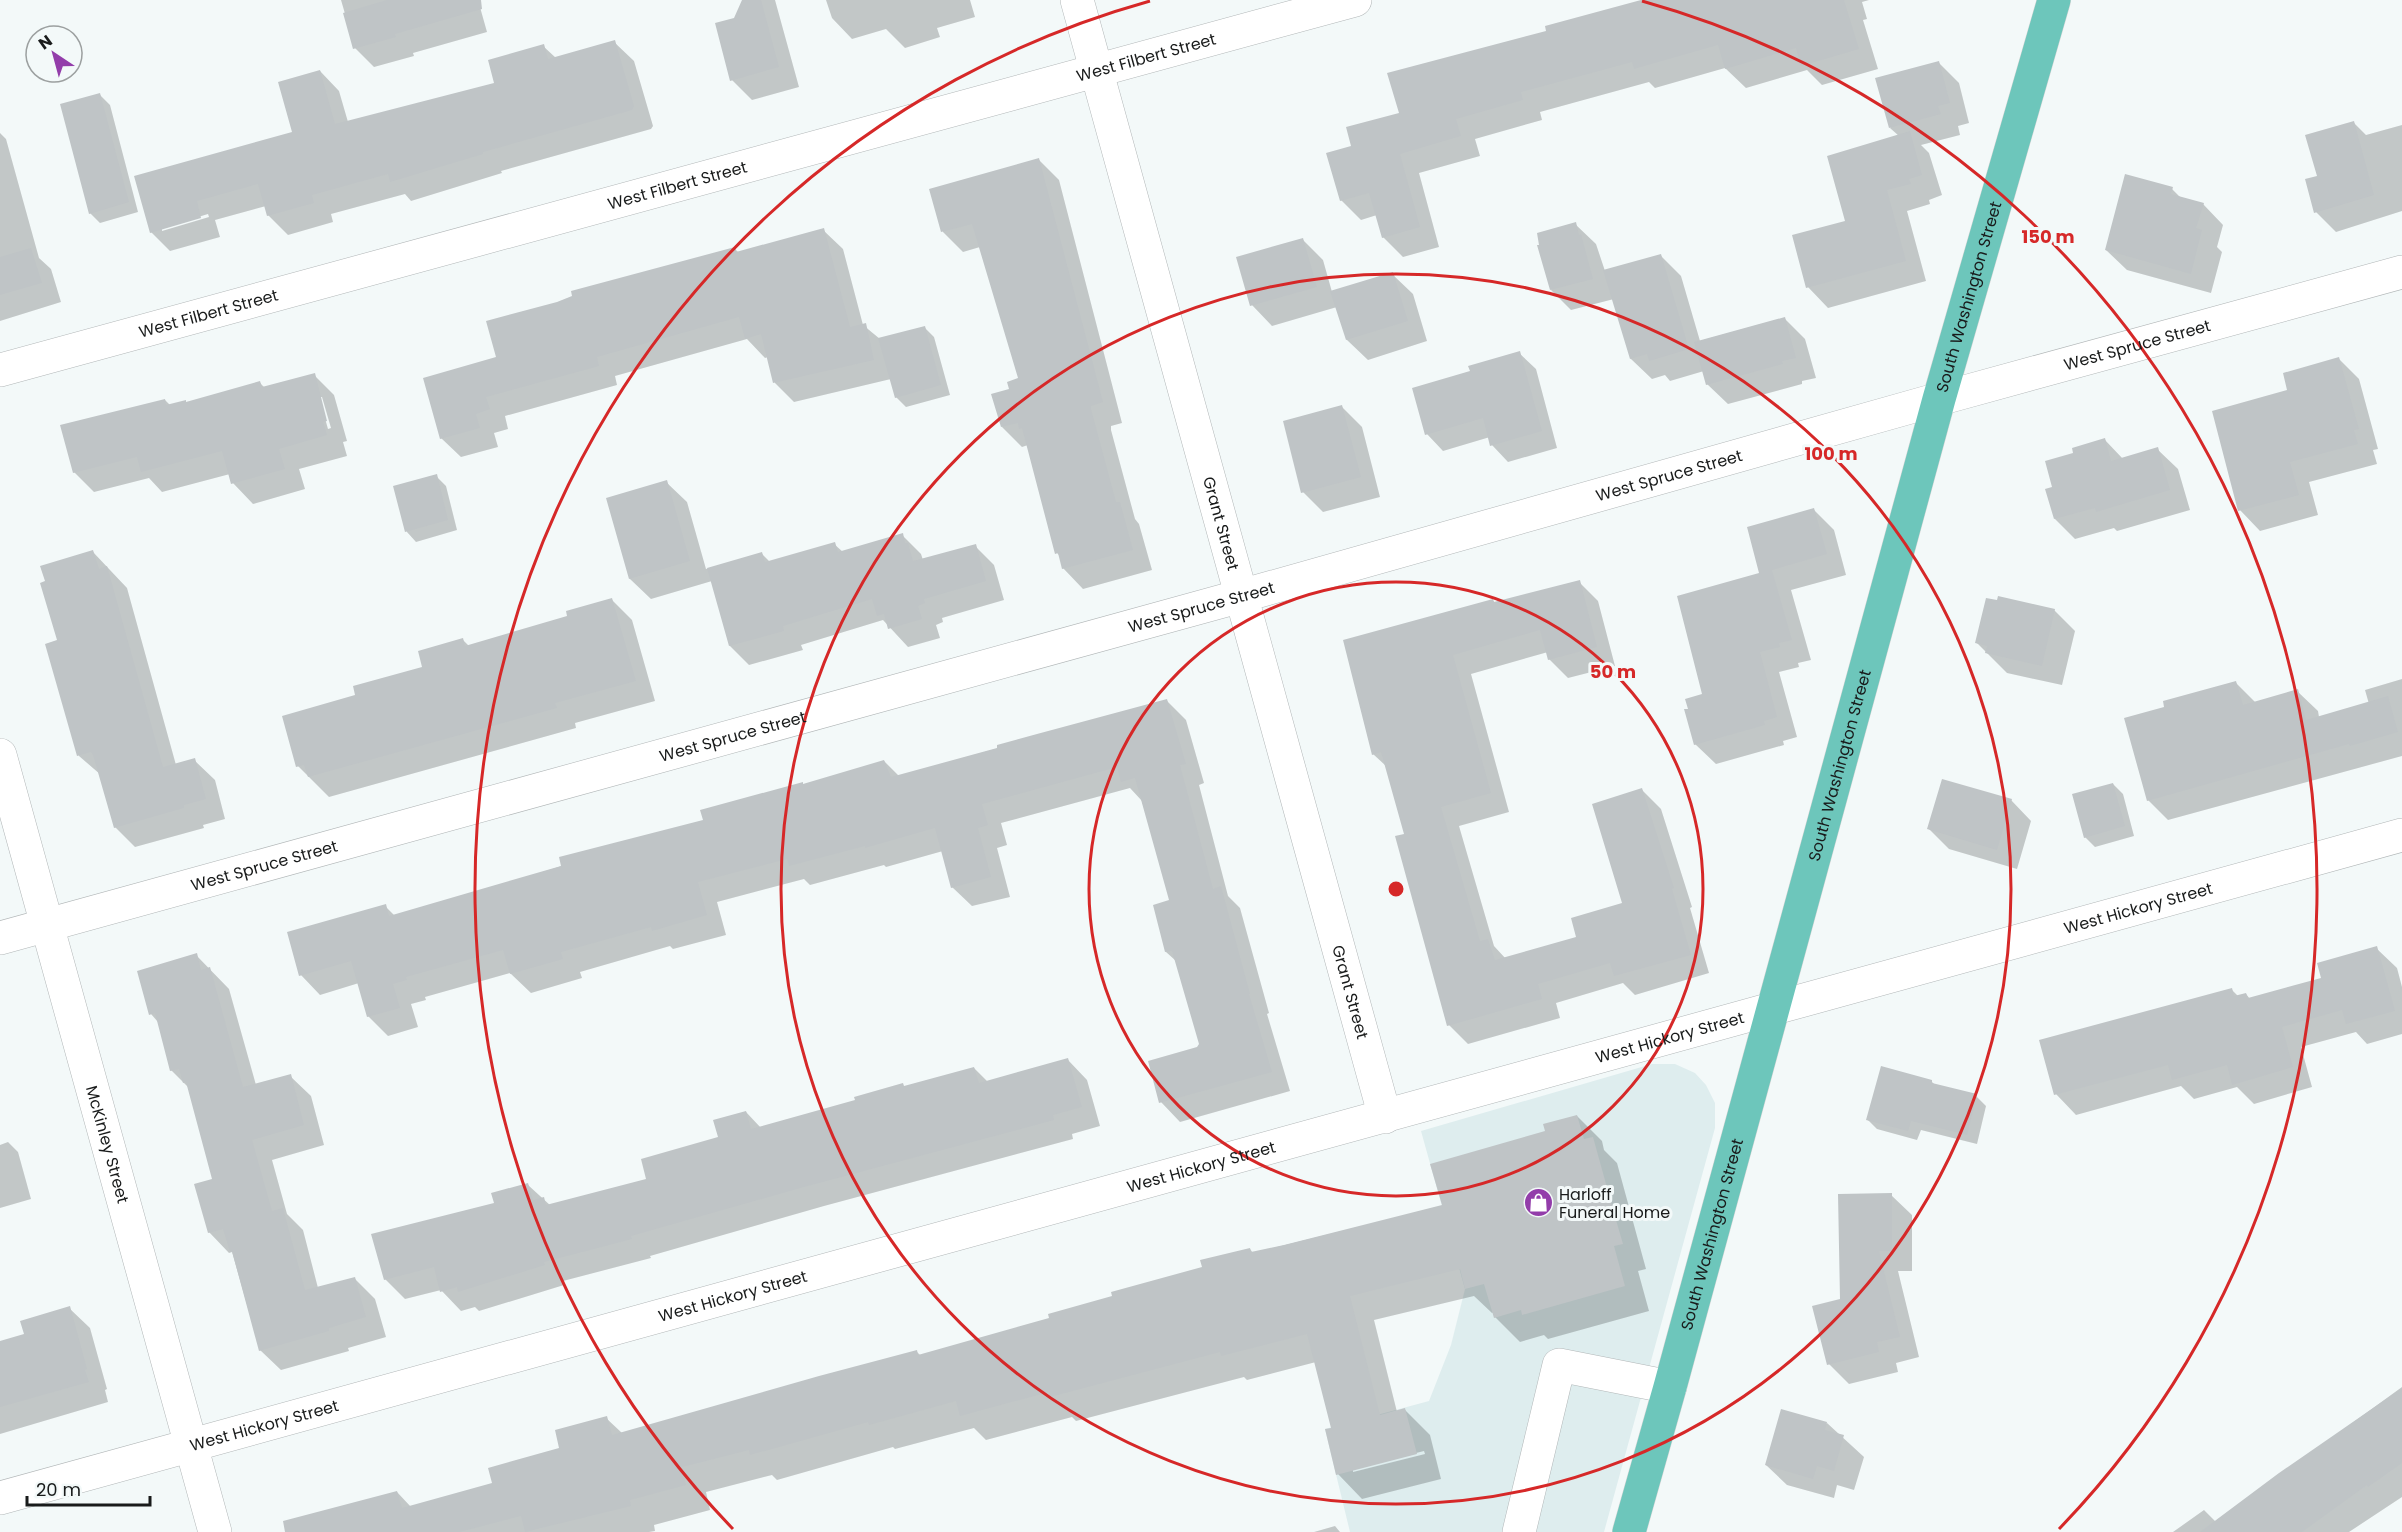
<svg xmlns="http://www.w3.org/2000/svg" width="2402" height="1532" viewBox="0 0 2402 1532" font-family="Poppins,sans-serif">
<rect width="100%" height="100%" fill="#f3f9f9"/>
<path fill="#deedee" d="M1652,1064H1675L1695,1073L1706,1085L1715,1103V1128L1604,1532H1350L1325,1429L1429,1401L1451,1345L1465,1289L1421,1131Z"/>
<path fill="#0003" fill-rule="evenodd" d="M341,0H478L487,32L413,53L414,56L374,67L355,48Z
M743,0H775L799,87L752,100L732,80L735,19Z
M826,0H970L975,17L937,28L940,37L905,48L886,29L852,39L832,18Z
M1646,0H1869L1862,2L1867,19L1863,20L1878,69L1822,85L1807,70L1746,88L1725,68L1655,88L1649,82L1540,112L1542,120L1475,139L1480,156L1419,173L1439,247L1403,257L1383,237L1377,215L1361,220L1341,200L1353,147L1400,114L1548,32Z
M614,42L634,61L653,126L651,129L501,171L502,173L411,201L405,194L331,214L333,222L288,235L268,215L266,206L215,220L220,237L170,251L151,232L294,133L320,71L339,91L348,122L496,84L543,46L556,58ZM208,214L209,217L162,231V228Z
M1938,62L1959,83L1969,123L1958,126L1960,135L1921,145L1929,153L1942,195L1929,200L1930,204L1907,211L1926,281L1828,308L1808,287L1899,136L1890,128Z
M100,95L110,105L138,212L100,223L90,213Z
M2354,123L2366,135L2402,125V211L2336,232L2316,212Z
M0,133L6,139L39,258L51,269L61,302L0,321Z
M1039,160L1059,180L1122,423L1111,426V430L1135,519L1139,524L1152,570L1083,589L1063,568L1060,556L1057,553L1028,445L1022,447L1002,427L1011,390L1020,380L980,247L963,252L943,232L931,190Z
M2172,189L2181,198L2203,204L2223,225L2217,247L2222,252L2211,293L2127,270L2106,250Z
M1575,224L1596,244L1605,271L1660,255L1681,276L1700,341L1784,318L1805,339L1816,378L1802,381V384L1728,404L1707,384L1704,371L1670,381L1665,375L1652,379L1631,359L1614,299L1571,310L1551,290Z
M823,230L843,249L863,325L880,339L924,327L934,337L950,395L906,407L896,397L891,379L794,402L775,383L768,357L765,358L747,339L615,376L617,385L505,416L508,429L494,433L498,447L461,457L441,438L498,358L735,249L739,253Z
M1303,240L1323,260L1332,292L1392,274L1413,294L1427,341L1368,360L1347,340L1337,307L1272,326L1252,305Z
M1519,353L1536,369L1557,448L1508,462L1492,445L1490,437L1443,451L1427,434L1472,372Z
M2339,359L2359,379L2378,449L2373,450L2377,464L2309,482L2318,515L2260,531L2240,510L2289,391Z
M314,375L334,395L347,441L343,442L347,456L299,469L305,489L253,504L233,483L230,474L162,492L149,478L94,492L74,472L165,400L170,405L187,404L260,383L265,388ZM319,397H322L331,428L328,429Z
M1342,407L1362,427L1380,497L1323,512L1303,492Z
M2105,440L2123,459L2157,449L2178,469L2190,510L2117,531L2114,528L2075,539L2055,519L2054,488L2075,454Z
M436,476L446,486L457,530L416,542L407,532L395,487Z
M666,482L687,502L706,569L762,554L770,562L834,544L843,552L902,535L921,554L923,560L975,546L994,565L1004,600L942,618L943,622L936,625L940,638L908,647L883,620L801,645L803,650L749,665L730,646L712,581L651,599L630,579L608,499Z
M1814,510L1834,530L1846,575L1791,590L1811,660L1798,663L1799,667L1779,672L1797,737L1783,741L1784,745L1716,764L1695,744L1690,710L1704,695L1761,574Z
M93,552L127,588L176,765L194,760L215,780L225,819L203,825L204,828L135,847L115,827L101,775L79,756L47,645L59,642Z
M1579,582L1598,601L1615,666L1568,678L1549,659L1548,652L1471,674L1509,812L1459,826L1494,946L1506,959L1578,939L1624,904L1642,790L1661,809L1692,907L1690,908L1709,973L1635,995L1623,983L1556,1003L1560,1018L1468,1044L1449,1025L1405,835L1386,766L1373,754L1493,601L1496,603Z
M612,600L632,620L655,701L575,723L576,728L329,797L298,766L357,696L424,668L463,640L469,646L569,617Z
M2054,610L2075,631L2062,685L2007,673L1977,643Z
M2402,679V756L2168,820L2148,800L2166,708L2236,683L2256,703L2297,691L2318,711L2319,717L2369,704L2365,690Z
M1167,701L1186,720L1204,783L1199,785L1228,896L1240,908L1269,1013L1267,1014L1290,1091L1180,1122L1161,1102L1201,1045L1176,961L1166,952L1171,901L1142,801L1130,788L1001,823L1007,845L997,848L1010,897L972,906L952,887L943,851L886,867L884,865L810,885L804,879L717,902L726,935L673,949L670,946L580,972L582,978L531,993L510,973L425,997L426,1000L411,1004L418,1027L388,1036L368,1016L359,983L320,995L301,975L385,906L395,916L486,890L704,821L804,785L884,761L899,776Z
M2113,784L2123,794L2134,836L2095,847L2085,837Z
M2011,800L2031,821L2017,869L1949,849L1929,829Z
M2376,948L2397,968L2402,987V1034L2367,1044L2356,1032L2301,1047L2312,1087L2254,1104L2237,1087L2194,1099L2181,1086L2076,1115L2056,1094L2232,990L2239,997L2246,994L2250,999L2323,979Z
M196,955L229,989L256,1085L290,1076L311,1096L324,1145L272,1160L287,1214L303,1230L318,1288L355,1279L375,1299L386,1337L348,1348L349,1351L281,1370L260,1350L232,1252L229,1253L209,1232L214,1180L189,1088L171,1070L158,1022L151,1014Z
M1068,1060L1087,1080L1100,1126L1072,1134L1073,1139L824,1206L650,1256L651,1258L563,1281L564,1285L479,1311L475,1307L461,1311L441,1290L405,1299L385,1279L528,1185L551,1206L648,1180L720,1138L746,1112L761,1128L974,1068L988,1082Z
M1932,1082L1936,1086L1976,1096L1986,1106L1977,1144L1921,1130L1917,1140L1877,1129L1867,1119Z
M1577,1116L1602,1141L1604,1150L1617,1163L1646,1269L1638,1271L1649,1311L1548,1339L1544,1335L1520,1342L1495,1317L1494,1312L1492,1313L1474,1296L1374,1320L1397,1412L1405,1410L1430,1435L1441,1479L1362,1499L1338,1474L1333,1429L1316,1362L1247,1380L1244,1377L1076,1421L1072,1417L986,1440L974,1428L895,1449L893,1447L777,1480L772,1475L706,1492L710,1510L654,1525L655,1531L649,1532H331L397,1492L411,1507L494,1484L561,1449L606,1418L622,1433L917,1352L921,1356L1050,1319L1204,1268L1250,1249L1253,1253L1444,1206L1546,1132ZM1424,1451L1425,1454L1353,1472V1469Z
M8,1142L18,1152L31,1199L0,1208V1145Z
M1891,1195L1912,1215V1271H1898L1919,1357L1896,1363L1898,1372L1849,1384L1829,1364L1842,1300Z
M69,1308L90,1328L107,1389L105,1390L108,1402L0,1434V1343L26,1335Z
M2402,1387V1497L2349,1532H2173L2204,1510L2216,1522Z
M1827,1423L1864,1457L1854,1490L1837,1485L1834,1498L1787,1485L1766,1465Z
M1335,1526L1340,1532H1314Z"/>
<path fill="#bfc4c6" d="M387,0H481L482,9L395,34L396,37L353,49L343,13Z
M742,0H761L779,67L730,81L715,23L734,18Z
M1641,0H1844L1859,49L1801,66L1796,48L1725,69L1718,45L1634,69L1632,62L1521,92L1523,100L1456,119L1461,136L1400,154L1420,227L1382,238L1369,193L1340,201L1326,153L1351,146L1346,127L1399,113L1387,73L1546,31L1545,26Z
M615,40L634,106L632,110L483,152V154L390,182L388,174L312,195L314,203L267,216L258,184L197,201L201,218L150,233L134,176L292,132L278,82L320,70L335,124L494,83L488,60L544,44L548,59Z
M1939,61L1950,103L1938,106L1941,114L1889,128L1875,78Z
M100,93L129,202L89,214L60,104Z
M2354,121L2374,195L2314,213L2305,179L2317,176L2305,135Z
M1910,131L1922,175L1909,179L1911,184L1887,190L1906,261L1806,288L1792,235L1845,221L1827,156Z
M1039,158L1103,402L1091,406V409L1116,502H1120L1133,550L1062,569L1058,553L1055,554L1022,428L1019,429L1018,423L1001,427L991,394L1009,389L1007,382L1018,378L972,224L941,232L929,189Z
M2125,174L2173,187L2171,194L2204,203L2196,228L2202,230L2191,274L2105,250Z
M1576,222L1579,235L1581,234L1593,279L1550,290L1537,245H1539L1537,233Z
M824,228L850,327L866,323L874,360L773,383L761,334L745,339L739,317L597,357L599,366L486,397L490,409L476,414L480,428L440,439L423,378L496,357L486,321L557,302L572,296L571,291L735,247L736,252Z
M1303,238L1317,287L1250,306L1236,257Z
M31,248L42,283L0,295V257Z
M1661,254L1689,349L1649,361L1647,354L1630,359L1603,270Z
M1393,272L1408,321L1346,340L1330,291Z
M1785,317L1796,358L1782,361L1783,364L1706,385L1694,342Z
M925,326L941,385L895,398L878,338Z
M1520,351L1542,431L1490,446L1483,418L1425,435L1412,388L1470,371L1468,366Z
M2339,357L2359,429L2354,430L2358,444L2290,462L2299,495L2238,511L2212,411L2287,390L2283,373Z
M315,373L327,421L323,422L327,435L279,449L285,469L231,484L222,451L141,472L137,457L73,473L60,425L165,399L166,405L186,400V402L260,381L262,387Z
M1342,405L1361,477L1301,493L1283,421Z
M2105,438L2111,461L2158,447L2170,490L2096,512L2095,508L2054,519L2045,489L2052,487L2045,461L2073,453L2072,448Z
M437,474L448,520L405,532L393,486Z
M667,480L690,561L629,579L606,498Z
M1814,508L1827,554L1772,570L1792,640L1779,643L1780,647L1760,652L1777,717L1764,721L1765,725L1694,745L1684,709H1688L1685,699L1702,694L1677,596L1759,573L1747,527Z
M903,533L905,543H908L913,561L976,544L986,581L924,599L925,603L918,606L922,619L888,629L884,614L877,616L872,599L783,626L784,631L729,646L707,568L762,552L765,562L835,542L838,552Z
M93,550L99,569L107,566L163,767L195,758L206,799L184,805V808L114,828L93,755L91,752L77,756L45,644L57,640L40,583L45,581L40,566Z
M1580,580L1597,647L1548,660L1540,630L1453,655L1491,793L1441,807L1480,941L1488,939L1495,960L1576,937L1571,918L1622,903L1592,804L1642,788L1674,888L1672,889L1691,955L1614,976L1610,963L1538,984L1542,999L1447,1026L1395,836L1404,834L1381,752L1372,755L1343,640L1493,599L1494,602Z
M1998,596L2055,609L2042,666L1985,653L1987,646L1975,643L1986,598L1997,600Z
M612,598L636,681L555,703L557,708L308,777L304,765L296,767L282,716L355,695L353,686L422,667L418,651L463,638L465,646L567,616L566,611Z
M2236,681L2243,705L2298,689L2306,720L2388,696L2398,732L2350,746L2349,744L2147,801L2124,718L2164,707L2163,701Z
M1167,699L1186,764L1180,765L1213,889L1221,886L1250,994H1249L1272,1072L1159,1103L1148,1061L1197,1047L1199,1044L1172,951L1165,952L1153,905L1169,900L1135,778L1121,782L1117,767L982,804L988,825L978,828L991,877L951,888L935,828L865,848V846L789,866L787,859L698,882L707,915L652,931L651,927L561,952L563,959L510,974L503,950L406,977L407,980L393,984L400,1008L367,1017L351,961L299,976L287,932L386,904L389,916L485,888L561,866L559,857L703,820L700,810L803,782V784L884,760L891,777L997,748V745L1037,734Z
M1942,779L2012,799L1997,850L1927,829Z
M2113,783L2125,826L2084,838L2072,794Z
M2377,946L2395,1011L2346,1024L2342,1010L2282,1027L2293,1067L2232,1085L2227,1065L2172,1080L2168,1065L2054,1095L2039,1040L2232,988L2234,996L2246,993L2248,998L2321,978L2317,963Z
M197,953L201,970L210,967L243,1087L291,1074L304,1125L252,1140L272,1211L283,1208L305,1290L355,1277L366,1317L329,1328V1331L259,1351L232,1251L230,1252L223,1229L208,1233L194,1184L212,1179L186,1082L183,1083L179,1069L170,1071L155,1013L149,1015L137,971Z
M1068,1058L1082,1107L1053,1115L1054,1120L804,1187L631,1236L632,1239L544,1262L545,1265L458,1292L457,1287L440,1292L434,1267L384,1280L371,1234L494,1203L491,1193L528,1183L533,1200L544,1197L546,1205L646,1179L641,1159L718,1137L713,1120L746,1111L751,1129L855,1100L854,1097L903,1083L904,1086L974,1067L979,1083Z
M1881,1066L1932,1080V1083L1977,1094L1967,1135L1911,1121L1908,1131L1866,1120Z
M1577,1115L1584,1139L1593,1137L1616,1220L1623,1244L1614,1246L1625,1286L1522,1315L1521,1310L1494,1318L1484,1284L1465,1289L1460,1269L1350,1296L1380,1415L1405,1408L1417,1454L1336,1475L1325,1429L1331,1428L1307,1334L1221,1356L1220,1352L1050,1397L1049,1392L960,1416L956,1401L869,1425L868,1422L750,1455L749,1450L682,1467L686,1485L630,1500L631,1506L525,1532L521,1516L459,1532H285L283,1521L397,1491L402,1508L492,1483L488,1468L559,1448L555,1430L607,1416L612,1435L819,1376L917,1350L918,1355L1049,1318L1048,1314L1112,1296L1111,1292L1202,1267L1200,1260L1250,1248L1251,1252L1284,1245L1442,1205L1430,1164L1545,1131L1543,1124Z
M1892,1193V1251H1879L1900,1337L1877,1342L1879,1352L1827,1365L1812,1306L1840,1299L1838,1194Z
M70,1306L87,1369L85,1370L89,1382L0,1407V1341L24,1334L20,1321Z
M2402,1388V1463L2368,1487L2367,1485L2302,1532H2200L2279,1473Z
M1781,1409L1827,1422L1825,1430L1844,1435L1834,1471L1817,1466L1813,1479L1765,1465Z"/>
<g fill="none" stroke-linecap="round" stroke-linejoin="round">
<defs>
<g id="minor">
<path id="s1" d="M1077,0L1385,1117"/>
<path id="s2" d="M0,370L1355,0"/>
<path id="s3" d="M0,755L215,1532"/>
<path id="s4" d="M0,938L1241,596L1939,399L2402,272"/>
<path id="s5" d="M0,1498L2402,835"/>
<path d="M1519,1532L1559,1365L1670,1387"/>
</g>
<g id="major">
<path id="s6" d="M1629,1532L1670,1387L1939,399L2054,0"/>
</g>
</defs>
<use href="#minor" stroke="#b2b7b8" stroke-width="34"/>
<use href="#major" stroke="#d6d6d6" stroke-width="34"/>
<use href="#minor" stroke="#fff" stroke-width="33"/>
<use href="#major" stroke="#6dc6bb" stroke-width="33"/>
</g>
<g fill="none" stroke="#d62828" stroke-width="3">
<circle cx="1396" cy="889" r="307"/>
<circle cx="1396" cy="889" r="615"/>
<path d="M733 1529A922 922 0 0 1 1150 1M1642 1A922 922 0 0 1 2059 1529"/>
</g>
<defs>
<symbol id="shop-disc" viewBox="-11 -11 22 22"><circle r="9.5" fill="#933daa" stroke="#f3f9f9"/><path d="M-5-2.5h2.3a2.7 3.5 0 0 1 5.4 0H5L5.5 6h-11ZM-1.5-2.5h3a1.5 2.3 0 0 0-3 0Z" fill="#fff"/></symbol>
</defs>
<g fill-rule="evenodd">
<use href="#shop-disc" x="1522" y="1186" width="33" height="33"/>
</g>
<g text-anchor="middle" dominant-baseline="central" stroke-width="6" stroke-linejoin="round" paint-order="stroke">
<g font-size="16" fill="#191b1b" stroke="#f3f9f9">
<text stroke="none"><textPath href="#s2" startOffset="1188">West Filbert Street</textPath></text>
<text stroke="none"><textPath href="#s2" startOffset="702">West Filbert Street</textPath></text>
<text stroke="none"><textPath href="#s6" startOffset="1281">South Washington Street</textPath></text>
<text stroke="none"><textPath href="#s2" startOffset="216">West Filbert Street</textPath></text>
<text stroke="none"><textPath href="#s4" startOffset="2218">West Spruce Street</textPath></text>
<text stroke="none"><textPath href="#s4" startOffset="1732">West Spruce Street</textPath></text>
<text stroke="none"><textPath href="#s1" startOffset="543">Grant Street</textPath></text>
<text stroke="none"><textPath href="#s4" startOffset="1246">West Spruce Street</textPath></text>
<text stroke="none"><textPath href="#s4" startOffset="760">West Spruce Street</textPath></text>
<text stroke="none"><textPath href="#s6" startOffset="795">South Washington Street</textPath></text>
<text stroke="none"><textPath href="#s4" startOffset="274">West Spruce Street</textPath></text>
<text stroke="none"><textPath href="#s5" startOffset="2218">West Hickory Street</textPath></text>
<text stroke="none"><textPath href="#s1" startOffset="1029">Grant Street</textPath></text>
<text stroke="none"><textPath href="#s5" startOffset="1732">West Hickory Street</textPath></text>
<text stroke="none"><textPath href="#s3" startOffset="404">McKinley Street</textPath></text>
<text stroke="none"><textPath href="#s5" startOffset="1246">West Hickory Street</textPath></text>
<text stroke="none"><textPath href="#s6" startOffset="309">South Washington Street</textPath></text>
<text stroke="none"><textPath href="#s5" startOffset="760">West Hickory Street</textPath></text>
<text stroke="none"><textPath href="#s5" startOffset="274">West Hickory Street</textPath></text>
</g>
<g font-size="16" fill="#191b1b" stroke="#f3f9f9" text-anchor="start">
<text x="1559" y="1194">Harloff<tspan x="1559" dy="18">Funeral Home</tspan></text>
</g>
</g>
<circle cx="1396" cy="889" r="9" fill="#d62828" stroke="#f3f9f9" stroke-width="3"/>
<g font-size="18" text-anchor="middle" font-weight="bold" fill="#d62828" stroke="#f3f9f9" stroke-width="6" stroke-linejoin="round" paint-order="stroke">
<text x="2048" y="243">150 m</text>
<text x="1831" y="460">100 m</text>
<text x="1613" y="678">50 m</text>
</g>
<g transform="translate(54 54) rotate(324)"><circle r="28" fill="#f3f9f9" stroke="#9ca0a0" stroke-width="1.5"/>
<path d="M0-4.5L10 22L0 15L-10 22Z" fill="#933daa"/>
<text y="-9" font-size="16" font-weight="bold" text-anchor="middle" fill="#191b1b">N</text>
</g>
<path d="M27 1496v9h123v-9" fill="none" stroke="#191b1b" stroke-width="3"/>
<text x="36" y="1496" font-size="18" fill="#191b1b" stroke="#f3f9f9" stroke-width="4.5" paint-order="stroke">20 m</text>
</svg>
